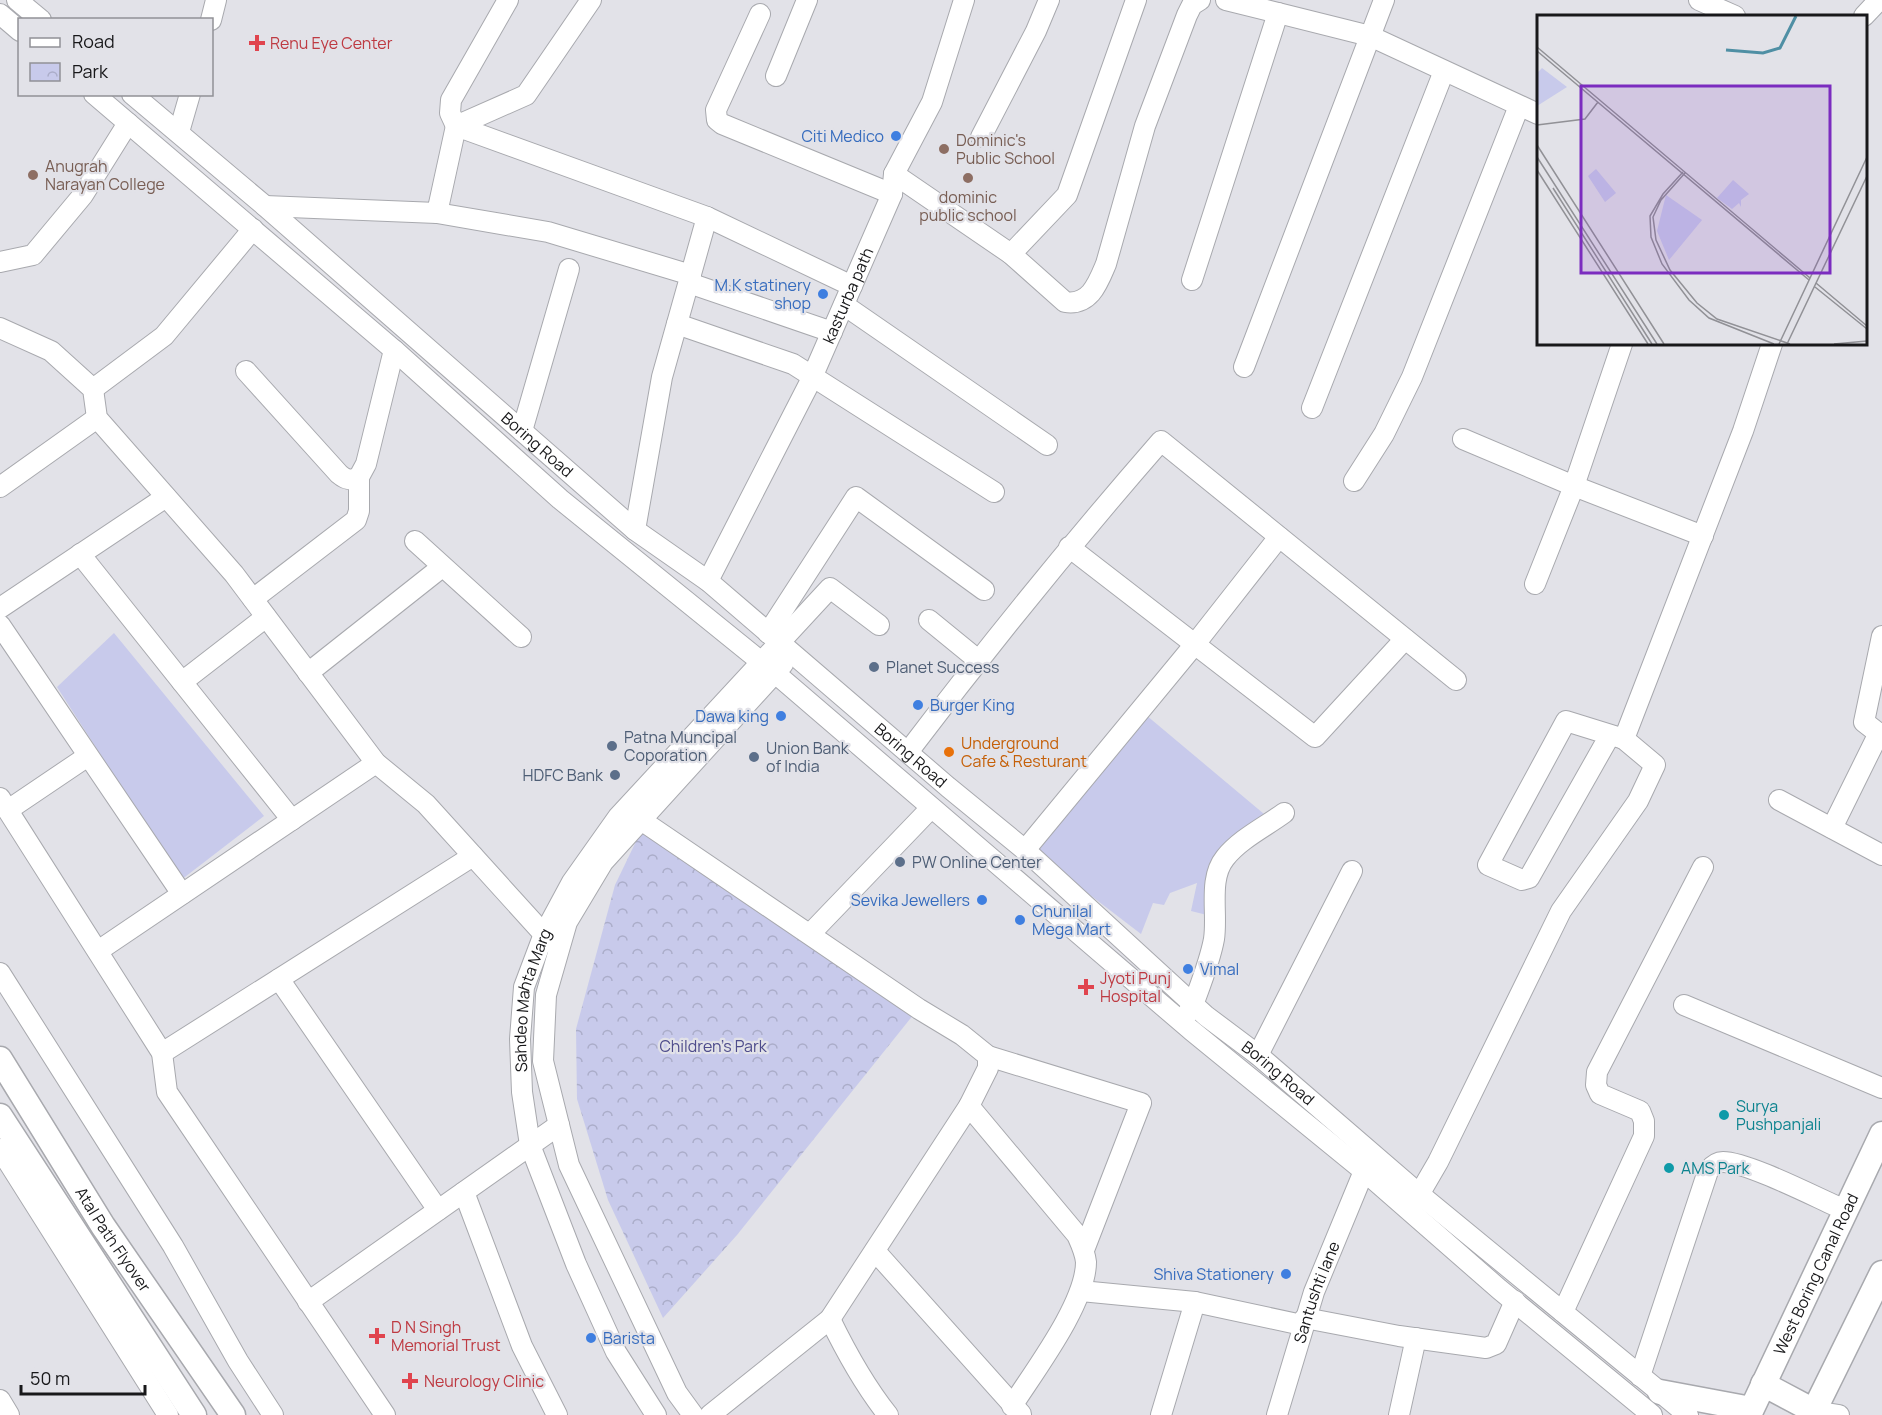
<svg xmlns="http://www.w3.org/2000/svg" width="1882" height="1415" viewBox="0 0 1882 1415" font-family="Manrope,sans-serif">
<defs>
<pattern id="park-crowns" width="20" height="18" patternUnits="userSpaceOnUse" patternTransform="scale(1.5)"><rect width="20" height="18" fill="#c8caeb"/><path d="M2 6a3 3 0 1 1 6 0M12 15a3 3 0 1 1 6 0" fill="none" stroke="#abadc9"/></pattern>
</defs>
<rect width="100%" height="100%" fill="#e2e2e8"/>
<path fill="#c8caeb" d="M114,633L264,816L181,880L57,687Z
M1146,715L1270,819L1232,844L1211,916L1191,911L1197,883L1170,893L1164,905L1153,903L1141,934L1030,849Z"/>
<path fill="url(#park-crowns)" d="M642,829L914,1014L737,1235L663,1318L608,1200L577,1099L576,1029L615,885Z"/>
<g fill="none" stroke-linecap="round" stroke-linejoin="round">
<defs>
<g id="minor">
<path d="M17,0L41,20"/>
<path d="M508,0L451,100L450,113L456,126L707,217L852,286"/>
<path d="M1226,0L1370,36L1538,114"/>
<path d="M1699,0L1735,16"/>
<path d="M0,14L20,31"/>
<path d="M760,14L716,110L717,120L722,124L892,194"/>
<path d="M1864,16L1879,0"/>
<path d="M211,20L216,0"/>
<path d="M776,76L807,0"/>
<path d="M94,94L394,350L560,499L775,673L1191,1030L1364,1171L1499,1289L1652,1415"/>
<path id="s1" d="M132,94L265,206L635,530L708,581L948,787L1025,850L1206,1016L1258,1055L1418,1193L1688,1415"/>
<path d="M179,132L190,94"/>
<path d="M981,137L1036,31L1049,0"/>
<path d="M894,174L1011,254L1065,302C1090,306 1098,283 1106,264L1145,126L1187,15L1192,5L1200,0"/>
<path d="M265,206L437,213L456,126L526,95L591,0"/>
<path d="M437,213L548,232L691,275"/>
<path d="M1011,254L1067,195L1136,0"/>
<path d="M0,262L33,255L83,195L128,123"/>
<path d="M1192,280L1278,13"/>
<path d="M689,283L832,332"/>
<path d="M844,305L1047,445"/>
<path d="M677,324L793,364L994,492"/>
<path d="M0,328L51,351L93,389L97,418L234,574L376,763L426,804L551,942"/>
<path d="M1244,367L1384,0"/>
<path d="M246,371L339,474C346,480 351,481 359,477L366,464L394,350"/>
<path d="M93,389L164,336L253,229"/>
<path d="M1312,408L1444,71"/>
<path d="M522,431L569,269"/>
<path d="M1463,439L1574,486L1703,536"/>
<path d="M1354,481L1384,434L1412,377L1519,106"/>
<path d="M0,487L97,418"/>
<path d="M635,530L662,377L707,217"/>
<path d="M415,541L521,637"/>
<path d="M1069,547L1315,737L1405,639"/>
<path d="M80,554L292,820"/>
<path id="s2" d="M708,581L810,382L892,194L894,174L932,102L964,0"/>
<path d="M1535,584L1574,486L1622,344"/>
<path d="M253,599L356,520L359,511V477"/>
<path d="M0,608L166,497"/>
<path d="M929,620L978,660"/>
<path d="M0,625L182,894"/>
<path d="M768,633L856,497L984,590"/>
<path d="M1882,636L1864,722L1882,736"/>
<path d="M308,673L442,567"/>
<path d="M182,682L266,617"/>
<path d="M1610,735L1529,878L1522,880L1488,865L1566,721L1624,739"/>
<path d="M908,752C989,645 1073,542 1161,441L1456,680"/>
<path d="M0,798L162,1053L167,1092L385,1415"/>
<path d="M1779,800L1882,855"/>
<path d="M8,810L88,756"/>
<path d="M641,820L919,1009L962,1035L988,1056V1068L969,1106L830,1319L710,1415"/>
<path d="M1832,828L1879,733"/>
<path d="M1025,850L1195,644L1279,537"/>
<path d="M810,934L931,808"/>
<path d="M98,951L376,763"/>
<path d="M0,973L173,1246L238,1361L273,1415"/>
<path d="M279,979L438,1210"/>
<path d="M1684,1005L1882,1088"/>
<path d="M1187,1014L1193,1005C1201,983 1210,961 1214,939C1218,913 1208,879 1225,858C1240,839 1265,827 1284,813"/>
<path d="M162,1053L473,856"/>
<path d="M1258,1055L1352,871"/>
<path d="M988,1056L1141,1103L1084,1250"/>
<path d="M969,1106L1077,1235C1081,1244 1085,1252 1086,1262C1086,1303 1035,1370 1012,1406"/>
<path d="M0,1149L168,1415"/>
<path d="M464,1192L522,1346L557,1415"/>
<path d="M1413,1205L1438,1162L1561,911L1638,801L1655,765L1624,739L1743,431L1772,344"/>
<path d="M875,1251L1021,1414"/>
<path d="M1081,1291L1195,1302L1302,1325"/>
<path d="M308,1302L559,1125"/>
<path d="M1563,1312L1644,1136V1121L1640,1111L1600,1094L1596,1085L1597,1072L1703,867"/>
<path d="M1305,1318L1399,1336L1486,1348L1496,1344L1515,1301"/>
<path d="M830,1319C847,1354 864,1385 888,1415"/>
<path d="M1640,1376L1708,1171C1712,1166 1716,1162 1723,1162C1748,1162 1819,1199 1845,1210"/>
<path d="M0,1400L9,1415"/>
<path d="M1814,1411L1839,1415"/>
<path id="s3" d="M656,1415L616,1352L576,1264L530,1145L522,1092L520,1039L524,987L544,934L572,882L618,817L830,588L879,625"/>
<path d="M693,1415L677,1393L569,1165L543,1061L546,995L567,922L603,862L783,664"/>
<path d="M1161,1415L1195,1302"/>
<path id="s4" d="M1277,1415L1314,1292L1364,1171"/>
<path d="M1399,1415L1416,1338"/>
</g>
<g id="major">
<path id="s5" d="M0,1059L103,1226L233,1415"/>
<path d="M0,1116L194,1415"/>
<path d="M1763,1384L1814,1411"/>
<path d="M1660,1392L1751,1409"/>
<path id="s6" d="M1749,1415L1882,1134"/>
<path d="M1812,1415L1882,1273"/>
</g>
</defs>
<use href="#minor" stroke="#a8a9ae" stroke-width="22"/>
<use href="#major" stroke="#a8a9ae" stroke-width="27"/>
<use href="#minor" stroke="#fff" stroke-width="20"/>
<use href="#major" stroke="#fff" stroke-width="24"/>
</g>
<g fill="#e0444e" stroke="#e2e2e8" stroke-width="2">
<path d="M254 34h6v6h6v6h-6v6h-6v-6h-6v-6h6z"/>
<path d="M1083 978h6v6h6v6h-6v6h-6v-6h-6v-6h6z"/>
<path d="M374 1327h6v6h6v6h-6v6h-6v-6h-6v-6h6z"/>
<path d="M407 1372h6v6h6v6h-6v6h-6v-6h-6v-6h6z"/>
</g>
<g fill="#3f7fe0" stroke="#e2e2e8" stroke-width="2">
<circle cx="896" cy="136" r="6"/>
<circle cx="823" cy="294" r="6"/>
<circle cx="918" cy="705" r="6"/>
<circle cx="781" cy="716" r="6"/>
<circle cx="982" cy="900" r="6"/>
<circle cx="1020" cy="920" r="6"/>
<circle cx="1188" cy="969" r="6"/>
<circle cx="1286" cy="1274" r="6"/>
<circle cx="591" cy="1338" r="6"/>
</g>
<g fill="#8d6e63" stroke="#e2e2e8" stroke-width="2">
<circle cx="944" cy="149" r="6"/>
<circle cx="33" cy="175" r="6"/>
<circle cx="968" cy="178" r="6"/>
</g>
<g fill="#5c6f8a" stroke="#e2e2e8" stroke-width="2">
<circle cx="874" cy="667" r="6"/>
<circle cx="612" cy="746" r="6"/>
<circle cx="754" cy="757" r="6"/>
<circle cx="615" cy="775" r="6"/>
<circle cx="900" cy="862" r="6"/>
</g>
<circle fill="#e8710a" stroke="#e2e2e8" stroke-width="2" cx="949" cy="752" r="6"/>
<g fill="#0f9aa8" stroke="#e2e2e8" stroke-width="2">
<circle cx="1724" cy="1115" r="6"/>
<circle cx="1669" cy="1168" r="6"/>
</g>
<g text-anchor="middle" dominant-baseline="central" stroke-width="4.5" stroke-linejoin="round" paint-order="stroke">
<g font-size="16" fill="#be3a42" stroke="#e2e2e8" text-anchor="start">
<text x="270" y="43">Renu Eye Center</text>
<text x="1100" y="978">Jyoti Punj<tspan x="1100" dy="18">Hospital</tspan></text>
<text x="391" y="1327">D N Singh<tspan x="391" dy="18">Memorial Trust</tspan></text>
<text x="424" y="1381">Neurology Clinic</text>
</g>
<g font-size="16" fill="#366cbe" stroke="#e2e2e8" text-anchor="end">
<text x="884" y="136">Citi Medico</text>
<text x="811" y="285">M.K statinery<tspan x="811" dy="18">shop</tspan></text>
<text x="930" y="705" text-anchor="start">Burger King</text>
<text x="769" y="716">Dawa king</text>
<text x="970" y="900">Sevika Jewellers</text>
<text x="1032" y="911" text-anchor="start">Chunilal<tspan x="1032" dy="18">Mega Mart</tspan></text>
<text x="1200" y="969" text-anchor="start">Vimal</text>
<text x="1274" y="1274">Shiva Stationery</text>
<text x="603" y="1338" text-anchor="start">Barista</text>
</g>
<g font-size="16" fill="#785e54" stroke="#e2e2e8" text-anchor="start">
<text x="956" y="140">Dominic's<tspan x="956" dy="18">Public School</tspan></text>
<text x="45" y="166">Anugrah<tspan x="45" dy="18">Narayan College</tspan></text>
<text x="968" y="197" text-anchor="middle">dominic<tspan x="968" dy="18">public school</tspan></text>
</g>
<g font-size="16" fill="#18181a" stroke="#e2e2e8">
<text stroke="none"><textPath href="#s2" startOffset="318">kasturba path</textPath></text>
<text stroke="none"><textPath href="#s1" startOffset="536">Boring Road</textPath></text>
<text stroke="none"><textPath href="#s1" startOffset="1022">Boring Road</textPath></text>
<text stroke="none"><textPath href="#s3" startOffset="446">Sahdeo Mahta Marg</textPath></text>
<text stroke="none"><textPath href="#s1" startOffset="1508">Boring Road</textPath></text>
<text stroke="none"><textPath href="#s5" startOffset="213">Atal Path Flyover</textPath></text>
<text stroke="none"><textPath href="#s6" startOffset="156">West Boring Canal Road</textPath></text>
<text stroke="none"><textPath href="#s4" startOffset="129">Santushti lane</textPath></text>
</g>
<g font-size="16" fill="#4e5e75" stroke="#e2e2e8" text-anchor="start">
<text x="886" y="667">Planet Success</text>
<text x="624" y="737">Patna Muncipal<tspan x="624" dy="18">Coporation</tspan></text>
<text x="766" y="748">Union Bank<tspan x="766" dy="18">of India</tspan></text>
<text x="603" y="775" text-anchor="end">HDFC Bank</text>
<text x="912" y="862">PW Online Center</text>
</g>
<g font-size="16" fill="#c56008" stroke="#e2e2e8" text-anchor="start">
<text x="961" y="743">Underground<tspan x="961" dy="18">Cafe &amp; Resturant</tspan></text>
</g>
<g font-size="16" fill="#4e4c8c" stroke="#e2e2e8">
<text x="713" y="1046">Children's Park</text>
</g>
<g font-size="16" fill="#0d838f" stroke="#e2e2e8" text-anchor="start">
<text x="1736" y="1106">Surya<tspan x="1736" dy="18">Pushpanjali</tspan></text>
<text x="1681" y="1168">AMS Park</text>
</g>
</g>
<g transform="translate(1537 15)">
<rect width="330" height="330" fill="#e2e2e8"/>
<path d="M5,53L30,72L0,91V58ZM59,154L79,178L68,187L51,161ZM196,165L212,179L204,185V192L202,188L195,194L180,183Z" fill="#c8caeb"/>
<path d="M129,180L165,205L132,245L120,216Z" fill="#c8caeb"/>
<path fill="none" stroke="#4f8fa4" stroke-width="3" d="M189,35L226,38L243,33L259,1"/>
<path fill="none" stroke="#919196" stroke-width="1.5" d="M0,32L273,263M0,36L272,265M0,110L48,104L61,87M0,130L127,329M0,142L120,329M0,155L111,329M146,157L126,179L113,201L114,222L125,249L152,285L172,303L237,329M148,158L124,185L116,202L119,225L133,255L160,288L180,304L253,329M16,173L115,329M279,268L330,311M278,272L330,314M242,329L330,142M250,329L330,161M297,329L330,326"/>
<path fill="#7b2cbf" fill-opacity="0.15" stroke="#7b2cbf" stroke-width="3" d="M44,71H293V258H44Z"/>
<rect width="330" height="330" fill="none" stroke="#18181a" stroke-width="3"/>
</g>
<rect x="18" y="18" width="195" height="78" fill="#e2e2e8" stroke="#919196" stroke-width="1.5"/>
<rect x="30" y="38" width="30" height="9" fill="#ffffff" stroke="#919196" stroke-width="1.5"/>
<text x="72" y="48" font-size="18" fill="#18181a">Road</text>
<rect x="30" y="63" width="30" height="18" fill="url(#park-crowns)" stroke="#919196" stroke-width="1.5"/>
<text x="72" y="78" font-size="18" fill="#18181a">Park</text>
<path d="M21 1385v9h124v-9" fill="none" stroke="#18181a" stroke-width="3"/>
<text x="30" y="1385" font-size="18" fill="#18181a" stroke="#e2e2e8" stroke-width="4.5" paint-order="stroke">50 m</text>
</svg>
